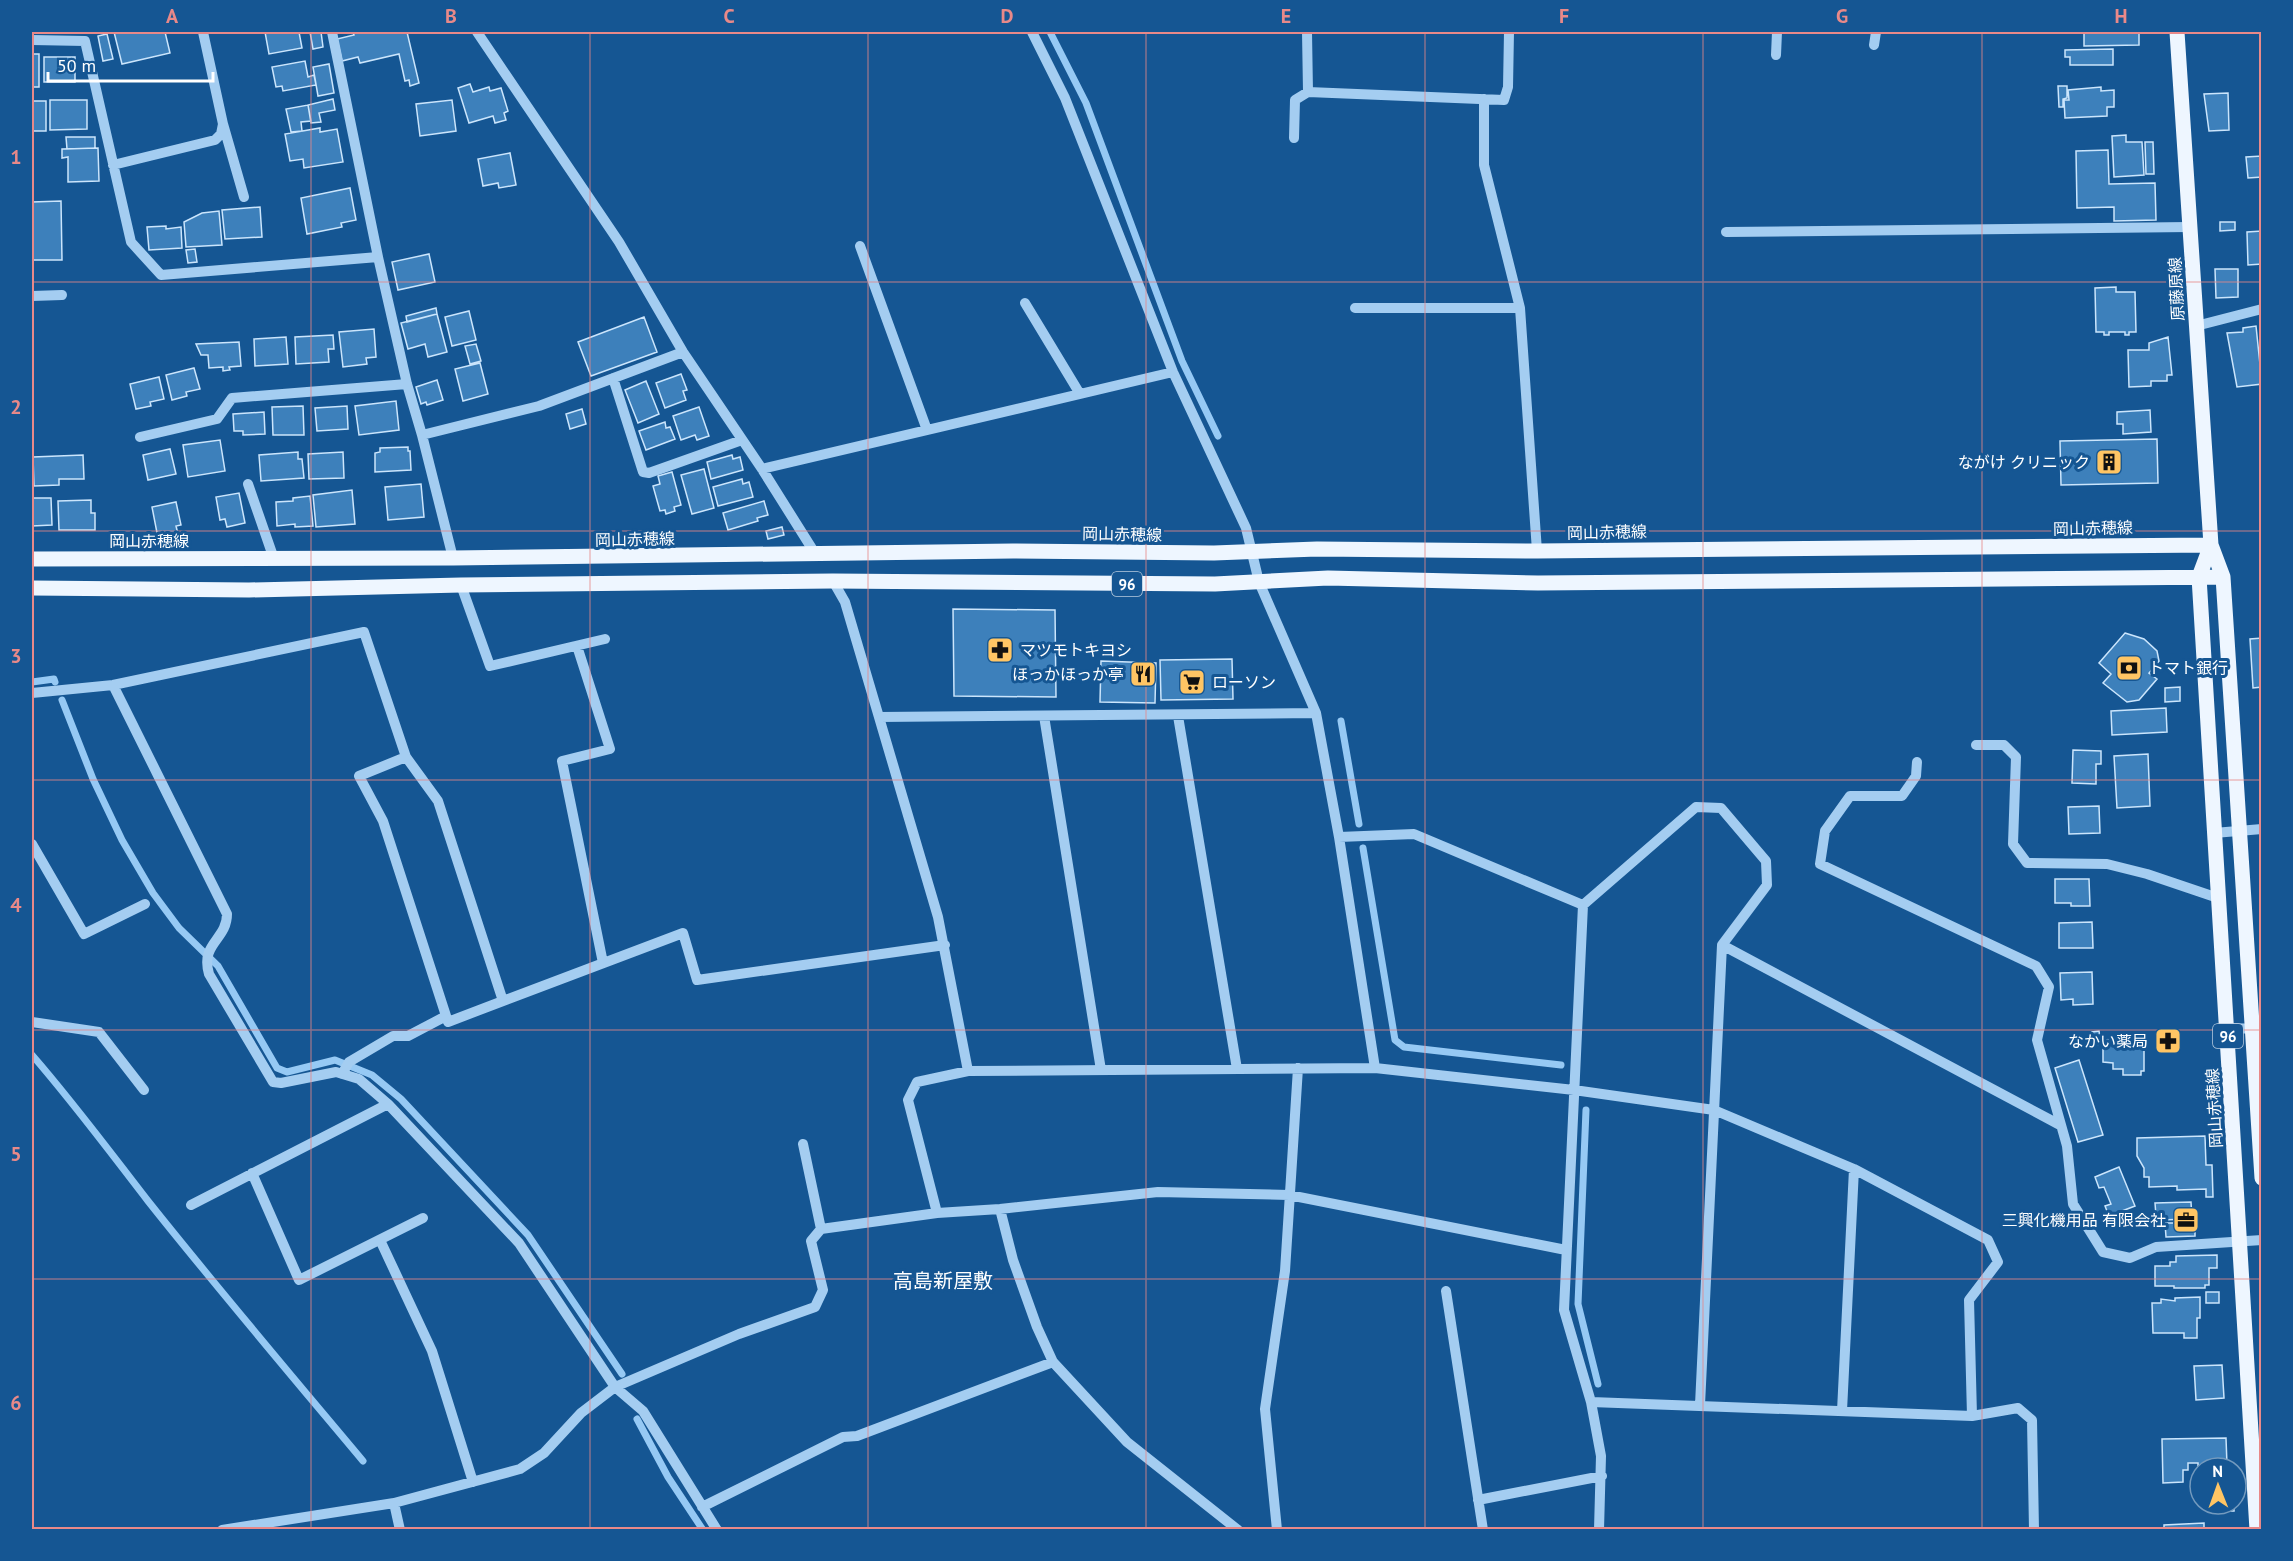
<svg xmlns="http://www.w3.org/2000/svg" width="2293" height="1561" viewBox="0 0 2293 1561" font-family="'PT Sans','Noto Sans JP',sans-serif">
<rect width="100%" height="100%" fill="#155693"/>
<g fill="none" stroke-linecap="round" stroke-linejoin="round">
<path stroke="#96c9f4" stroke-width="7" d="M1050,32L1086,103L1182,361L1218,436
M32,682L54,679L55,682
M62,700L93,779L122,840L153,893L179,928L218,966L277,1068L287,1072L335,1060L372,1075L401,1099L528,1235L622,1374
M1341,721L1359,824
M1363,848L1395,1040L1404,1047L1561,1065
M32,1055C73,1102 110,1152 148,1201C218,1289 291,1375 363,1461
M1586,1110L1578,1304L1598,1384
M637,1419L668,1477L703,1530"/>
</g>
<path fill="#3d80bb" stroke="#cbe5fc" stroke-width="1.5" d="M114,32H165L170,53L122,64Z
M265,32H299L302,48L269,54Z
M310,32H321L323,47L313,49Z
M353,32H407L419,83L410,86L409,80L405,81L399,54L360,63L358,57L342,61L337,39L354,35Z
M2084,32H2139V45L2084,46Z
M107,34L113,59L103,61L98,36Z
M2113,49V65H2070V57H2065V50Z
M32,54H39V87H32Z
M44,57H75V82H44Z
M305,61L308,77L314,75L316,85L283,91L282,86L276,87L272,67Z
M329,64L334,93L318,96L313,67Z
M470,84L473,92L489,87L490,91L501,88L508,111L504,113L506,120L495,123L493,116L469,123L458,88Z
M2058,86H2067V98L2063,99V107H2059Z
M2101,87V91L2114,90V107H2107V116L2065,118L2064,100H2069L2068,90Z
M2228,93L2229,130L2209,131L2204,94Z
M333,99L335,110L319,113L321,122L311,123L308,105Z
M50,100H87V129L50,130Z
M452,100L456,131L420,136L416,104Z
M32,101H46V131H32Z
M308,105L311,121L301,122L302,131L291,132L286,109Z
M320,128V132L337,129L343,162L304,168L303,159L290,161L285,134Z
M2126,135V142H2142L2144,175L2114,177L2112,136Z
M66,137H95V148L67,149Z
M2145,142H2153L2154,174H2146Z
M98,148L99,181L68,182V157L62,158V149Z
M2108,150L2109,184L2155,183L2156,220L2114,221V207L2077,208L2076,151Z
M510,153L516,185L499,188L498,183L483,186L478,159Z
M2262,156V177L2248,178L2246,157Z
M350,188L356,220L341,223L342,227L307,234L301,198Z
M61,201L62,260H32V202Z
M260,207L262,237L225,239L222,210Z
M219,211L222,245L186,247L184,222L202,213Z
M2220,222H2235V230L2220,231Z
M166,226V229L181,227L182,248L149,250L147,227Z
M2262,231V264L2248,265L2247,232Z
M195,249L197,262L188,263L186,250Z
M429,254L435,282L398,290L392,262Z
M2215,269H2238V297L2216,298Z
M2116,287V292H2135L2136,332H2129V335H2125V332H2109V335H2104V332H2096L2095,288Z
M436,308L437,314L407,322L406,316Z
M469,311L476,340L452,346L445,317Z
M437,314L447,352L428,357L425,344L408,349L401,323Z
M644,317L657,352L591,376L578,342Z
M2256,326L2262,384L2237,387L2227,333L2243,332V328Z
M374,329L376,357L366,358L367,364L343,367L339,332Z
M333,335L334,349H328L329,362L296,364L295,337Z
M286,337L288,364L255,366L254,339Z
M2168,337L2172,375H2167V381H2151V386L2129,387L2128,350H2149V343Z
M239,342L241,366L229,367L230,370L223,371V367L209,368L208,355H201L196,344Z
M476,344L481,361L470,364L465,346Z
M480,363L488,394L463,401L455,369Z
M194,368L200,389L186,392L187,396L172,400L166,375Z
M681,374L687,390L683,391L686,400L665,408L656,383Z
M159,377L164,399L150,402L151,406L136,409L130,384Z
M437,380L443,400L427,405L426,402L421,404L416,387Z
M646,381L659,414L638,423L625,390Z
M396,401L399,430L359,435L355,406Z
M303,406L304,435H273L272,407Z
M347,406L348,429L317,431L315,408Z
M699,407L709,436L697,440L695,435L681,440L673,416Z
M582,409L586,424L570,429L566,414Z
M2150,410L2151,432L2123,434V424H2117V412Z
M264,412L265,434L243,435V431H234L233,414Z
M665,422L666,428L670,427L675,439L646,450L639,431Z
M2157,439L2158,483L2061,485L2060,441Z
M220,440L225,471L188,477L183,445Z
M408,447V451H410L411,470L375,472V453L380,452V448Z
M170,449L176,474L148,480L143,455Z
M298,452V459H302L304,478L261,481L259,455Z
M343,452L344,478L309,479L308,454Z
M83,455L84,479H59V485L34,486L33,457Z
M732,455L733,459L740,457L743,470L711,479L707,462Z
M704,469L714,508L692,514L681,475Z
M672,472L681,505L674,507L675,511L666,514L665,510L660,511L653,486L660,484L658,476Z
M742,479L743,484L749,482L753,497L718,506L713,487Z
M421,484L424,517L388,520L385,487Z
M352,490L355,524L316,527L313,495Z
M239,493L245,523L227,527L225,519L220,520L216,497Z
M310,496L313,526L295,527V524L277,526L276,502L293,501V498Z
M32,498H51L52,525L32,526Z
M91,500V513H95V530H59L58,501Z
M764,501L768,515L757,518L758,521L728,530L723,513Z
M176,502L181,525L176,526L178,534L158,538L152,507Z
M782,527L784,535L768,539L766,531Z
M953,609L1055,610L1056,697L954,696Z
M2125,633L2144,639L2157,651L2159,661L2149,673L2157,679L2139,700L2127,702L2103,683L2111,674L2099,663Z
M2262,638V687L2253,688L2250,639Z
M1232,659L1233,699L1161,700L1160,660Z
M1101,661L1156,663L1155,703L1100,702Z
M2180,687V701L2165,702V688Z
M2166,708L2167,732L2112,735L2111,711Z
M2073,750L2101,751V764H2096V784L2072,783Z
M2148,754L2150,806L2117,808L2114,756Z
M2099,806L2100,833L2069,834L2068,807Z
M2055,879H2089L2090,906H2071V903H2055Z
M2092,922L2093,948H2059V923Z
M2092,972L2093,1004L2073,1005V999L2061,1000L2060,973Z
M2099,1031L2101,1044L2093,1045L2092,1032Z
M2119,1039V1046L2144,1045V1071H2141V1075H2123V1069H2113V1063L2103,1062V1040Z
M2079,1060L2103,1135L2078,1142L2055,1068Z
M2205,1136L2206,1165H2212L2213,1197H2206V1189L2177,1190V1186L2149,1187V1177H2144V1168L2137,1156V1138Z
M2119,1167L2135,1206L2109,1216L2105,1206L2111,1204L2104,1187L2099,1188L2095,1177Z
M2191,1202L2192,1219L2159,1220V1216H2156L2155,1203Z
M2165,1223H2195V1236L2166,1237Z
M2217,1255V1268H2209V1285H2205V1288H2174V1286H2155V1266H2170V1262H2176V1256Z
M2206,1292H2219V1303H2206Z
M2200,1297V1318H2197V1338H2184V1333H2153L2152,1303H2161V1299L2175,1301V1298Z
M2222,1365L2224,1398L2196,1400L2194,1366Z
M2226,1438L2227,1465H2217V1468H2198V1463H2188V1470H2183V1482L2163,1483L2162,1439Z
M2219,1504H2234V1511H2219Z
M2204,1523V1530H2164V1525Z"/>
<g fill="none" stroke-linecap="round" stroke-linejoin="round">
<path stroke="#a4cdf1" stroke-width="10" d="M332,32L378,257
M477,32L619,242L683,352L762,469L816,555
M1032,32L1065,98L1173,372L1246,528L1259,582L1316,713L1339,837L1375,1068
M1307,32L1308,92
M32,40L85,41L131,242L161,275L378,257L407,384L422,435L539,406L683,352
M1874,45L1876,32
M1776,55L1777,32
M1484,99V165L1520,308L1537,551
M223,124L244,197
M1294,138L1295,100L1308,92L1504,100L1508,87L1509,32
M113,165L215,140L221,134L223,124L203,32
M1726,232L2190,227
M860,246L927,430
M32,296L62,295
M1025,303L1080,394
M1355,308H1520
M2196,326L2262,309
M613,378L643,472L649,473L742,440
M422,435L453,558
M140,437L217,419L232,398L407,384
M762,469L1173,372
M248,484L274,559
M833,581L845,602L938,917L968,1071
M461,585L490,666L605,639
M577,646L610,749L562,761L603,963
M113,685L227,914C227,940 200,943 209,974L273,1082L281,1083L336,1072L359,1079L388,1104L519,1243L615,1387L643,1411L717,1530
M32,693L113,685L364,632L406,757L438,801L503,1001L683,933L697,980L945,945
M1044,716L1101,1070
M1178,716L1237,1069
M879,717L1316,713
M1976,745H2004L2016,757L2013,844L2027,863L2107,864L2147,874L2218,898
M406,757L359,776L383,821L448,1022L503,1001
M1917,762L1916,776L1902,796H1850L1825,831L1820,864L2036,966L2049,987L2037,1040L2067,1146L2073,1204L2103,1252L2130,1258L2156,1247L2262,1240
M2214,833L2262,829
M1339,837L1414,834L1583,905L1696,807L1721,808L1766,861L1767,885L1722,945L1700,1405
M32,844L84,934L145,904
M1583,905L1564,1310L1591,1402L1601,1456L1599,1530
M1722,945L2060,1125
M32,1022L99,1032L144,1090
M2227,1028L2262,1029
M342,1074L349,1062L393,1036H408L446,1016
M252,1173L299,1280L423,1218
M191,1205L388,1104
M1000,1209L1013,1260L1037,1327L1053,1362L1127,1442L1238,1530
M937,1213L908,1100L917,1082L968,1071L1375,1068L1574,1090L1714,1110L1854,1169L1988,1240L1998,1262L1969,1300L1972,1416
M821,1229L937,1213L1000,1209L1158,1192L1289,1195L1566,1250
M380,1240L432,1351L473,1482
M1446,1291L1483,1530
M1591,1402L1972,1416L2018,1408L2032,1420L2034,1530
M1842,1411L1854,1169
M1478,1500L1602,1476
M394,1503L400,1530
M702,1507L843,1437L857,1436L1053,1362
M222,1530L394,1503L520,1469L544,1453L581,1413L615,1387L739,1334L815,1307L823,1290L811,1241L821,1229L803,1144
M1277,1530L1265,1409L1285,1271L1298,1068"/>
<path stroke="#eef6ff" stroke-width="15" d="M2177,32L2211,545L2223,577L2262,1178
M2211,545L2199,577L2257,1530
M32,559L453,558L1013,551L1214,553L1317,549L1537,551L2211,545
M32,588L249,590L461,585L833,581L1215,584L1328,578L1538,583L2223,577"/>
</g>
<path fill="none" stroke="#e88989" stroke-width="1.5" stroke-opacity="0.55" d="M311,32V1530M590,32V1530M868,32V1530M1146,32V1530M1425,32V1530M1703,32V1530M1982,32V1530M32,282H2262M32,531H2262M32,780H2262M32,1030H2262M32,1279H2262"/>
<defs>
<symbol id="building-square" viewBox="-11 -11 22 22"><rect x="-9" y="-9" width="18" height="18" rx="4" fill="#ffc564" stroke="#155693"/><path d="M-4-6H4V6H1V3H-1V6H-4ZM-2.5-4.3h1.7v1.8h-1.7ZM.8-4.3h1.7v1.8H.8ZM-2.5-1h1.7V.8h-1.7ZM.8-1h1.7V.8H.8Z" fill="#111"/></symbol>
<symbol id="pharmacy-square" viewBox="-11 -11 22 22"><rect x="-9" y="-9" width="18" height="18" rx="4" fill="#ffc564" stroke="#155693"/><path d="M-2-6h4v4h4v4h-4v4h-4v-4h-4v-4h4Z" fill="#111"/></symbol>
<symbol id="bank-square" viewBox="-11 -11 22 22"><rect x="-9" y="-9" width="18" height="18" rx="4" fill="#ffc564" stroke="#155693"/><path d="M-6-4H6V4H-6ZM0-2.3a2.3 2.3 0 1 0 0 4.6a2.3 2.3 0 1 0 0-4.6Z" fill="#111"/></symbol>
<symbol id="restaurant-square" viewBox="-11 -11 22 22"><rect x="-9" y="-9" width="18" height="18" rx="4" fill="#ffc564" stroke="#155693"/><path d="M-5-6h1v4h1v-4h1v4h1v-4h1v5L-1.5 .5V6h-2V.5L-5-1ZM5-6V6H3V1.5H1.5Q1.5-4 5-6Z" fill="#111"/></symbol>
<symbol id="supermarket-square" viewBox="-11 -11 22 22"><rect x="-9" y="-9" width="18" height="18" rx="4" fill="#ffc564" stroke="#155693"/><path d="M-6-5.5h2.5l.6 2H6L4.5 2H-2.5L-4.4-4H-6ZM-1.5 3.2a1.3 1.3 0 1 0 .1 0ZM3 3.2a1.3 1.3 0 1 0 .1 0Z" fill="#111"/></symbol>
<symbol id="office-square" viewBox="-11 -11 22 22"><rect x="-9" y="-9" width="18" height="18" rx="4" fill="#ffc564" stroke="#155693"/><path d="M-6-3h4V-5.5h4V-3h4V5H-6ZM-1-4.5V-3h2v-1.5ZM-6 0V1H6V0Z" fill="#111"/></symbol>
</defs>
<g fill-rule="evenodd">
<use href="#building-square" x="2094" y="447" width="30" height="30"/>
<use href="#pharmacy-square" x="985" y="635" width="30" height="30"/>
<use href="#bank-square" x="2114" y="653" width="30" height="30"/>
<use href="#restaurant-square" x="1128" y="659" width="30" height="30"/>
<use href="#supermarket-square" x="1177" y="667" width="30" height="30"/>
<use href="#pharmacy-square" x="2153" y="1026" width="30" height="30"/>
<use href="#office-square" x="2171" y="1205" width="30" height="30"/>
</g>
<g text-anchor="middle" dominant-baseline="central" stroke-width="6" stroke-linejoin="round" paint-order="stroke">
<g fill="#155693" stroke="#b9ccdf" stroke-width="1.5">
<rect x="1112" y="572" width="30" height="24" rx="4.5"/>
<rect x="2213" y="1024" width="30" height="24" rx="4.5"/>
</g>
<g font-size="15" font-weight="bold" fill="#fff">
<text x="1127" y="584">96</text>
<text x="2228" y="1036">96</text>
</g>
<g font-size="16" fill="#fff" stroke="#155693">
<text transform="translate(2176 289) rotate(-93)">原藤原線</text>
<text transform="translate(2093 528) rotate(-1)">岡山赤穂線</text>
<text transform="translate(1607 532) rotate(-1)">岡山赤穂線</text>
<text transform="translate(1122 534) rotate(1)">岡山赤穂線</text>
<text transform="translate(635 539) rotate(-1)">岡山赤穂線</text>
<text x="149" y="541">岡山赤穂線</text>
<text transform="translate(2214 1108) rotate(-93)">岡山赤穂線</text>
</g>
<g font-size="16" fill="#fff" stroke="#155693" text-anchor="end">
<text x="2090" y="462">ながけ クリニック</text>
<text x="1020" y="650" text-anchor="start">マツモトキヨシ</text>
<text x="2148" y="668" text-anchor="start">トマト銀行</text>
<text x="1124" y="674">ほっかほっか亭</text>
<text x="1212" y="682" text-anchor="start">ローソン</text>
<text x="2148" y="1041">なかい薬局</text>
<text x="2166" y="1220">三興化機用品 有限会社</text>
</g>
<g font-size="20" fill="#fff" stroke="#155693">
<text x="943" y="1281">高島新屋敷</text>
</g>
</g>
<rect width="2293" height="1561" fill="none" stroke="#155693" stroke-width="66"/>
<g transform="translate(2218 1486) rotate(359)"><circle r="28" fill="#155693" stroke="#739abe" stroke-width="1.5"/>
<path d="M0-4.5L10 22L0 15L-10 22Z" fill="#ffc564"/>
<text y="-9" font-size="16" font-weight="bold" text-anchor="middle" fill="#ffffff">N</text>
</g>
<path d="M48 72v9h165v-9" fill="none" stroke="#ffffff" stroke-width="3"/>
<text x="57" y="72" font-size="18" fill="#ffffff" stroke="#155693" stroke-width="4.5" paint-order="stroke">50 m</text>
<rect x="33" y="33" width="2227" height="1495" fill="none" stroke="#e88989" stroke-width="2"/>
<g font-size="20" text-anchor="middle" font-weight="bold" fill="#e88989">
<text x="172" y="23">A</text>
<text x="451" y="23">B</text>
<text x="729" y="23">C</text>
<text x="1007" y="23">D</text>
<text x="1286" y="23">E</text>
<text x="1564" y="23">F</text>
<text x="1842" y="23">G</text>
<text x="2121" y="23">H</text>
<text x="16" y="164">1</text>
<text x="16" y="414">2</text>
<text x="16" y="663">3</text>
<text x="16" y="912">4</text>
<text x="16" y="1161">5</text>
<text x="16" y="1410">6</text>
</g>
</svg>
